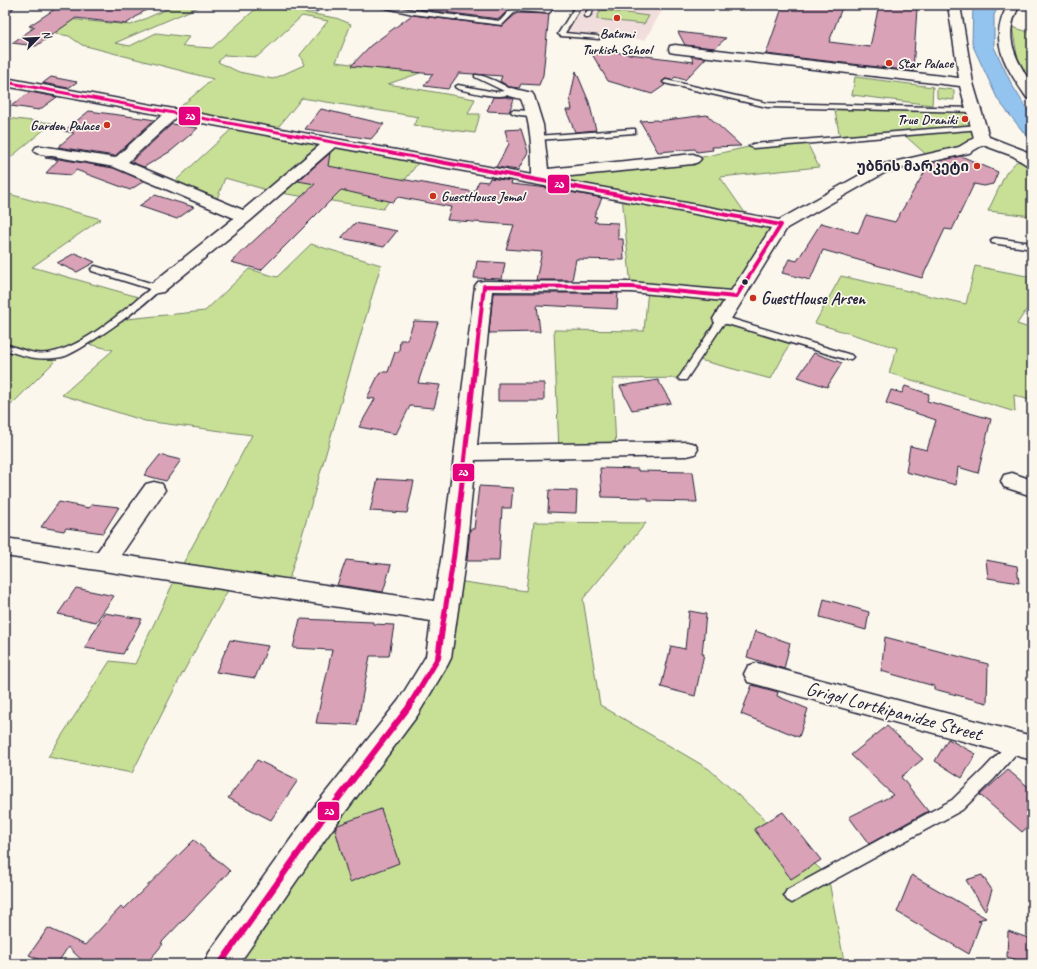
<svg xmlns="http://www.w3.org/2000/svg" width="1037" height="969" viewBox="0 0 1037 969" font-family="Caveat,'Noto Sans Georgian',sans-serif">
<rect width="100%" height="100%" fill="#fbf7ec"/>
<filter id="ink" filterUnits="userSpaceOnUse"><feTurbulence type="fractalNoise" baseFrequency=".025" numOctaves="2"/><feDisplacementMap in="SourceGraphic" scale="8" xChannelSelector="R" yChannelSelector="G"/><feConvolveMatrix kernelMatrix="1 2 1 2 8 2 1 2 1" color-interpolation-filters="sRGB"/></filter>
<g filter="url(#ink)">
<path fill="#f1dedc" d="M584,5H665L645,40L567,31Z"/>
<path fill="#c7e096" stroke="#748168" fill-rule="evenodd" d="M176,5H203L115,43L130,46L156,33L189,37L182,46L212,48L260,5L336,18L351,24L336,62L420,73L388,84L475,99L468,114H480L475,133L413,125L419,117L302,98L275,131L421,159L383,209L274,192L225,178L215,204L171,185L236,125L173,113L213,79L82,45L69,36L30,29L47,17L131,25ZM302,16L328,21L300,55L304,65L273,79L239,72L218,62L224,55L257,57Z
M601,10L649,16L644,24L596,19Z
M1012,27L1032,33V80H1027L1018,60Z
M855,77L933,87L932,105L852,95Z
M937,88L954,90V100L937,98Z
M834,106L973,110L982,140L930,158L902,133L840,138Z
M5,118L52,123L5,162Z
M806,141L819,167L720,177L750,220L781,225L723,319L792,340L771,379L696,359L683,378L613,379L616,451L559,452L554,330L644,331L648,289L631,287L622,196L540,181V174L693,159L753,146Z
M1017,161L1032,166V216L988,211L1006,173Z
M5,193L101,219L32,267L142,298L117,320L205,311L249,269L277,277L311,244L381,265L286,590L233,581L179,680L132,773L48,757L110,661L135,664L178,573L252,435L145,421L62,395L113,350L84,343L62,354L5,411Z
M975,266L1032,277V301L1017,324L1032,329V401L1014,395L1015,412L889,373L897,348L815,323L841,276L966,304Z
M534,522L646,523L583,599L600,705L709,769L828,876L844,961L841,964H220L438,658L450,580L526,591Z"/>
<path fill="#93c4ef" stroke="#6683a7" d="M973,5H999L994,15V47L1012,85L1032,117V143L998,100L972,44Z"/>
<path fill="#d9a2b6" stroke="#22223b" d="M58,5H153L126,24L76,18L36,46L12,43L35,27L29,26L58,7Z
M426,5H499L497,8L509,9L499,19L420,9Z
M783,5H843L829,42L870,47L879,5L917,8L913,71L766,54Z
M517,13L549,14L543,75L539,85L521,84L519,88L509,87L500,81L502,76L459,73L448,89L424,86L433,74L351,66L370,46L412,15L502,26Z
M678,32L726,38L715,48L685,45Z
M589,49L694,62L691,56L706,58L685,80L675,77L672,80L665,79L662,82L665,85L652,94L608,81Z
M576,71L589,102L596,130L575,132L566,110H572L570,99Z
M51,77L77,82L68,88L43,83Z
M30,92L57,97L39,110L11,106Z
M493,97H506L514,99L509,112L487,111Z
M321,109L384,124L371,139L305,129Z
M89,111L149,119L154,120L115,156L58,147L74,133L64,131Z
M707,115L741,146L712,147L713,150L697,152L695,149L658,152L640,121L657,120L658,121Z
M172,124L198,128L171,151L144,167L131,162Z
M521,129L528,152L518,170L496,167L509,144L505,130Z
M330,153L328,166L474,192L479,181L488,182L490,178L512,181L511,184L548,188L602,198L594,216L597,217L594,222L618,223V239H623L624,260L576,259L572,280H536L542,252L506,249L514,225L447,220L451,207L398,197L393,202L341,190L261,270L231,262L315,184L298,181Z
M961,156L998,172L993,184L984,186L974,184L952,230L945,229L922,278L823,250L810,280L782,273L789,259L797,261L821,223L858,233L866,215L895,222L930,163Z
M47,157L114,168L144,181L130,190L76,170L72,175L46,173L58,160L45,158Z
M155,195L174,201L194,207L177,219L139,206Z
M355,223L397,231L384,247L341,238Z
M75,253L95,262L77,272L57,263Z
M477,261L505,263L502,279L474,278Z
M493,293H618L617,309L537,305L540,332L489,333Z
M414,321L438,322L418,383L440,385L434,408L410,406L396,434L359,427L375,399L367,398L380,372H388L395,352H399L400,340H407Z
M814,353L842,363L827,387L798,377Z
M658,380L671,403L632,410L620,386Z
M498,383H544V401H498Z
M905,386L929,394L927,401L991,419L978,473L958,467L956,485L906,472L910,446L927,450L936,420L886,403L891,390L902,393Z
M160,455L181,460L166,481L144,475Z
M600,468L638,469V471L693,472L697,502L648,501V498L602,497Z
M378,479L414,481L407,513L370,511Z
M479,486L513,488L511,508H502L499,561H467L470,529H474Z
M549,490L577,491L576,513L548,512Z
M59,502L89,508L92,504L119,507L103,533L66,528L64,531L41,527Z
M346,560L391,565L383,592L337,585Z
M986,560L1017,566L1019,583L988,578Z
M76,588L114,596L96,622L58,614Z
M824,599L869,612L866,630L820,617Z
M689,611L706,614L702,654H704L695,696L661,687L671,646L685,649Z
M104,613L142,619L123,654L85,648Z
M300,619L373,622V624L394,625L389,656H370L357,725L316,723L332,650L293,648Z
M755,631L790,643L784,669L747,657Z
M885,637L988,664L987,703L934,689V686L881,671Z
M230,640L268,646L255,678L216,672Z
M752,685L778,692L777,696L808,709L799,737L741,714Z
M887,726L923,759L901,777L928,811L869,844L849,817L893,795L851,755Z
M948,739L976,754L962,778L935,761Z
M257,760L298,780L271,820L228,798Z
M1008,770L1032,790V823L1022,832L980,795Z
M381,809L399,863L350,882L335,829L338,825Z
M783,812L821,860L791,879L754,829Z
M194,840L230,871L161,943L163,944L146,964H86L68,947L57,964H49L29,955L48,928L85,945L121,907L124,909Z
M912,875L986,918L978,920L981,921L969,954L897,912Z
M982,875L992,890L985,911L966,880Z
M1008,931L1031,939L1030,964L1007,957Z"/>
<g fill="none" stroke-linecap="round" stroke-linejoin="round">
<defs>
<path id="lane" d="M274,5L315,7L317,5H324L316,11L277,7Z
M373,5H385L413,10L500,21L512,8L546,9L549,5H555L550,12L548,13L516,11L502,25L413,14Z
M576,5H582L565,33L597,36L599,37V39L561,36L558,34Z
M591,5H597L589,17H585L584,16Z
M475,75C483,74 508,86 514,92C502,101 472,92 458,89L455,87L458,85L495,92L504,91L475,77Z
M666,80L767,103L973,108L977,110L973,112L767,107L664,83L663,82Z
M512,110L532,111L536,113C530,117 517,116 511,112Z
M978,125H981V129L753,148L749,146L753,144Z
M632,129H635V133L537,140L533,138L537,136Z
M995,238L1032,243V249L992,243L991,241L992,239Z
M95,266L160,286L161,288C150,302 78,354 62,357C38,361 27,357 5,350V344C15,347 25,351 35,353C72,359 122,311 150,289L92,271L91,269Z
M722,316L851,355L853,357L851,359H845L724,323L686,380H680L678,378L680,376L719,317Z
M1015,739L1020,741L1022,745L1020,749L994,779L962,810L797,900L792,903L787,900L784,895L787,890L952,800L984,769L1010,741Z"/>
<path id="street" d="M5,5H15L9,11L5,12Z
M948,5H960L973,83L989,137L1023,150L1032,155V167L1027,165L1013,156L983,145L969,153L886,172L787,228L731,319L729,323L722,325L715,323L713,319L724,301L631,292L492,291L477,445L687,442L695,444L698,449L695,454L687,456L475,460L466,554L451,658L447,666L417,716L331,831L239,964H204L209,953L311,811L399,700L426,656L431,621L5,556V538L97,552L146,484L154,482L162,484L165,490L121,555L434,601L442,554L475,286L478,282L484,281L631,282L731,291L771,228L335,147L251,220L163,292L157,293L151,292L148,288L151,284L234,218L114,167L41,154L36,153L34,150L36,147L41,146L115,158L162,115L5,86V78L532,175C532,150 531,122 521,99L506,95L504,92L506,89L511,88L532,93L534,96L543,125L548,169L693,154L698,156L701,159L698,162L693,164L551,178L779,220L876,166L959,147L974,138L960,86L675,53L670,52L669,49L670,46L675,45L959,78ZM176,118L320,145L243,210L128,162Z
M1008,5H1020C1006,29 1010,47 1023,70C1025,75 1031,81 1032,86C1033,90 1032,95 1032,99L1027,98C1006,67 987,41 1008,5Z
M1012,473L1032,480V496L1004,487L1001,481L1004,475Z
M757,663L1032,736V760L748,682L744,674L748,666Z"/>
</defs>
<use href="#lane" stroke="#22223b" stroke-width="3"/>
<use href="#street" stroke="#22223b" stroke-width="3"/>
<use href="#lane" fill="#fbf7ec" fill-rule="evenodd"/>
<use href="#street" fill="#fbf7ec" fill-rule="evenodd"/>
<defs>
<path id="bus-1-far3" d="M5,82L430,160"/>
<path id="bus-1-far2" d="M424,159L781,225L736,297L631,287L484,286L475,366"/>
<path id="bus-1-far1" d="M442,630L454,554L475,365"/>
<path id="bus-1" d="M220,964L321,821L408,708L438,658L442,629"/>
</defs>
<use href="#bus-1-far3" stroke="#fbf7ec" stroke-width="5"/>
<use href="#bus-1-far2" stroke="#fbf7ec" stroke-width="6"/>
<use href="#bus-1-far1" stroke="#fbf7ec" stroke-width="8"/>
<use href="#bus-1" stroke="#fbf7ec" stroke-width="10"/>
<use href="#bus-1-far3" stroke="#e5007d" stroke-width="3"/>
<use href="#bus-1-far2" stroke="#e5007d" stroke-width="4"/>
<use href="#bus-1-far1" stroke="#e5007d" stroke-width="5"/>
<use href="#bus-1" stroke="#e5007d" stroke-width="6"/>
</g>
</g>
<g fill="#c8321e" stroke="#fbf7ec" stroke-width="1.5">
<circle cx="617" cy="18" r="4"/>
<circle cx="889" cy="63" r="4"/>
<circle cx="965" cy="119" r="4"/>
<circle cx="107" cy="125" r="4"/>
<circle cx="977" cy="166" r="4"/>
<circle cx="433" cy="196" r="4"/>
<circle cx="753" cy="298" r="4"/>
</g>
<circle fill="#22223b" stroke="#fbf7ec" stroke-width="1.5" cx="745" cy="282" r="3.5"/>
<g text-anchor="middle" dominant-baseline="central" stroke-width="3.5" stroke-linejoin="round" paint-order="stroke">
<g font-size="14" font-weight="bold" fill="#22223b" stroke="#fbf7ec" text-anchor="end">
<text x="617" y="33" text-anchor="middle">Batumi<tspan x="617" dy="16">Turkish School</tspan></text>
<text x="897" y="63" text-anchor="start">Star Palace</text>
<text x="957" y="119">True Draniki</text>
<text x="99" y="125">Garden Palace</text>
<text x="969" y="166">უბნის მარკეტი</text>
<text x="441" y="196" text-anchor="start">GuestHouse Jemal</text>
</g>
<g font-size="17" font-weight="bold" fill="#22223b" stroke="#fbf7ec" text-anchor="start">
<text x="761" y="298">GuestHouse Arsen</text>
</g>
<g font-size="20" fill="#22223b" stroke="#fbf7ec">
<text transform="translate(894 711) rotate(15)">Grigol Lortkipanidze Street</text>
</g>
</g>
<g stroke="#fbf7ec" stroke-width="1.5">
<rect x="178" y="106" width="23" height="20" rx="4" fill="#e5007d"/>
<rect x="547" y="174" width="23" height="20" rx="4" fill="#e5007d"/>
<rect x="452" y="463" width="23" height="19" rx="4" fill="#e5007d"/>
<rect x="317" y="801" width="23" height="20" rx="4" fill="#e5007d"/>
</g>
<g font-size="11" text-anchor="middle" font-weight="bold" fill="#fff">
<text x="190" y="120">2ა</text>
<text x="559" y="188">2ა</text>
<text x="463" y="476">2ა</text>
<text x="329" y="815">2ა</text>
</g>
<rect width="1037" height="969" fill="none" stroke="#fbf7ec" stroke-width="20"/>
<rect x="10" y="10" width="1017" height="949" fill="none" stroke="#22223b" stroke-width="1.5" filter="url(#ink)"/>
<g transform="translate(38 38) rotate(66)" stroke="#fbf7ec" stroke-width="3" paint-order="stroke">
<path d="M0-3L7 15L0 10L-7 15Z" fill="#22223b"/>
<text y="-6" font-size="11" font-weight="bold" text-anchor="middle" fill="#22223b">N</text>
</g>
</svg>
